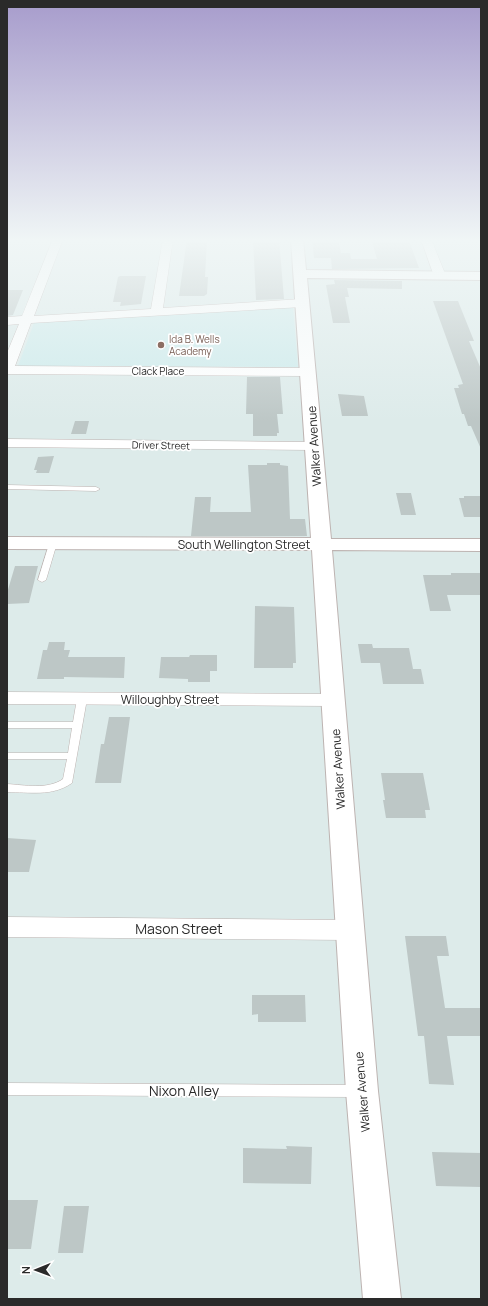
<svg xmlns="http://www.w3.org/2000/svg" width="488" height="1306" viewBox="0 0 488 1306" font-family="Manrope,sans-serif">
<rect width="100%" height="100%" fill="#ddebea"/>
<path fill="#ceebec" d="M293,307L298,367L18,366L34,323Z"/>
<path fill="#bdc7c6" d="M187,239H206L207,241L205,277H208L207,294L204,296H179Z
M253,239H279L284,299L256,300Z
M312,239H338L341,253H350L351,259H377L372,242L410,243L419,268L332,269L331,258H314Z
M120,276H146L141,304L120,306L121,302H113L118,277Z
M334,280L402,281V289L347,288L349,297H345L350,323H333L326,285L335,284Z
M7,290H23L13,315L7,316Z
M433,301H458L474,341H469L481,369V449L471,426H468L464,414H462L454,388H459L458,385L463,384Z
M247,377H280L283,414H277L279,433H277V436H253V414H246Z
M338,394L364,396L368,416H342Z
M75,421H89L86,434H71Z
M54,456L49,473H36L37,470H34L38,457Z
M267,463H280V465L288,466L290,519H305L307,536H191L195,497H211L210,512H251L248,465H267Z
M396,493H411L416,515H401Z
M464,496H481V517H464L459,498H464Z
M15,566H38L29,603L7,604V593Z
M451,573H481V595H447L451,611H430L423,575H451Z
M255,606L294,607L296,663H293V668H254Z
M49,642H65L64,650H70L68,657H125L124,678L64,677V679H37L43,650H47Z
M358,644H372L373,648H409L413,669H421L424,684H383L380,663H361Z
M190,655H217V671H210V682H188V679L159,678L161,657H189Z
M109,717H130L121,783H95L101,744H104Z
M381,773H423L430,810H425L426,818H386L383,800H385Z
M7,838L36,840L29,872H7Z
M405,936H446L449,956H437L445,1008H481V1036H447L454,1085L429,1084L424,1036H418Z
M252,995H305L306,1022H258V1014L252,1015Z
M286,1146L312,1147L311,1184L243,1183V1148L287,1149Z
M432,1152L481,1153V1187L436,1186Z
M7,1200H38L31,1249H7Z
M64,1206H89L83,1253H58Z"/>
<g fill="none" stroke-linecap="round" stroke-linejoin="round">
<defs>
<path id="service" d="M362,239H429V240L427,241L373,240L358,242L356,241Z
M7,485L96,487L100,489L96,491L7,489Z
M50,541H53L57,543L46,580L42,582L38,580Z
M82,696L87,699L72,783C52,797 29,792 7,792V784C25,785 47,790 63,779L67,759H7V753H68L72,728H7V722H73L77,699Z
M7,1083L358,1085L363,1087L365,1091L363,1095L358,1097L7,1095Z"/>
<path id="minor" d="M53,239H63L34,316L151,309L163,239H173L163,308L302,299L308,303L302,307L31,323L15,366L308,368L313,369L315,372L313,375L308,376L7,374V353L19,324L7,325V317L22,316Z
M421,239H431L446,276L444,278L440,279L434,276Z
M7,439L314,442L319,443L321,446L319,449L314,450L7,447Z
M7,692L333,694L340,696L343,700L340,704L333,706L7,704Z
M7,917L350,920L359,923L362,930L359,937L350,940L7,937Z"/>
<path id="tertiary" d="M291,239H303L306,270L481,272V280L307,278L331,539H481V551L332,550L378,1091L401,1299H363L346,1091L312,550L7,549V537L311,538Z"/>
</defs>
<use href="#service" stroke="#bdb3b1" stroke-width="1"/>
<use href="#minor" stroke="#bdb3b1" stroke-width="1"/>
<use href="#tertiary" stroke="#bdb3b1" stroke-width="2"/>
<use href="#service" fill="#fff" fill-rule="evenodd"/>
<use href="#minor" fill="#fff" fill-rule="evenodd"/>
<use href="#tertiary" fill="#fff" fill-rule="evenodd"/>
</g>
<linearGradient id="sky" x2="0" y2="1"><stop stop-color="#a79ccc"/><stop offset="0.57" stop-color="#f0f6f6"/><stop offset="1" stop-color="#f0f6f6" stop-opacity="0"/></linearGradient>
<rect width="488" height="422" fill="url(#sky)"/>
<circle fill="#8d6e63" stroke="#fff" stroke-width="1.5" cx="161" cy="345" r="4"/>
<g text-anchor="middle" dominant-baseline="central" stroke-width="3.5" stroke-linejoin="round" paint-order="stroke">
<g font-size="10" fill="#785e54" stroke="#fff" text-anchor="start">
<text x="169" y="339">Ida B. Wells<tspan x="169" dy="12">Academy</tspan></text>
</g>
<g font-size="10" fill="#2a2a2a" stroke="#fff">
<text x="158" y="371">Clack Place</text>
<text transform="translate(161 445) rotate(1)">Driver Street</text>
</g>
<g font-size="12" fill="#2a2a2a" stroke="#fff">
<text transform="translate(314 446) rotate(-94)">Walker Avenue</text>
<text x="244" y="544">South Wellington Street</text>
<text x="170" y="699">Willoughby Street</text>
<text transform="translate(338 769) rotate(-94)">Walker Avenue</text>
<text transform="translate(362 1092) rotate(-95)">Walker Avenue</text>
</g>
<g font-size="14" fill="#2a2a2a" stroke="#fff">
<text x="179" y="928">Mason Street</text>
<text x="184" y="1090">Nixon Alley</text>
</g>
</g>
<rect width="488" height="1306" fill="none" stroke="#2a2a2a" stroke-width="16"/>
<g transform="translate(36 1270) rotate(269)" stroke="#ffffff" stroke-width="3" paint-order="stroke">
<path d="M0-3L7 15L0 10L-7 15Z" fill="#2a2a2a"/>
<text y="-6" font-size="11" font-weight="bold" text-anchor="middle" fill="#2a2a2a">N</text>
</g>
</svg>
